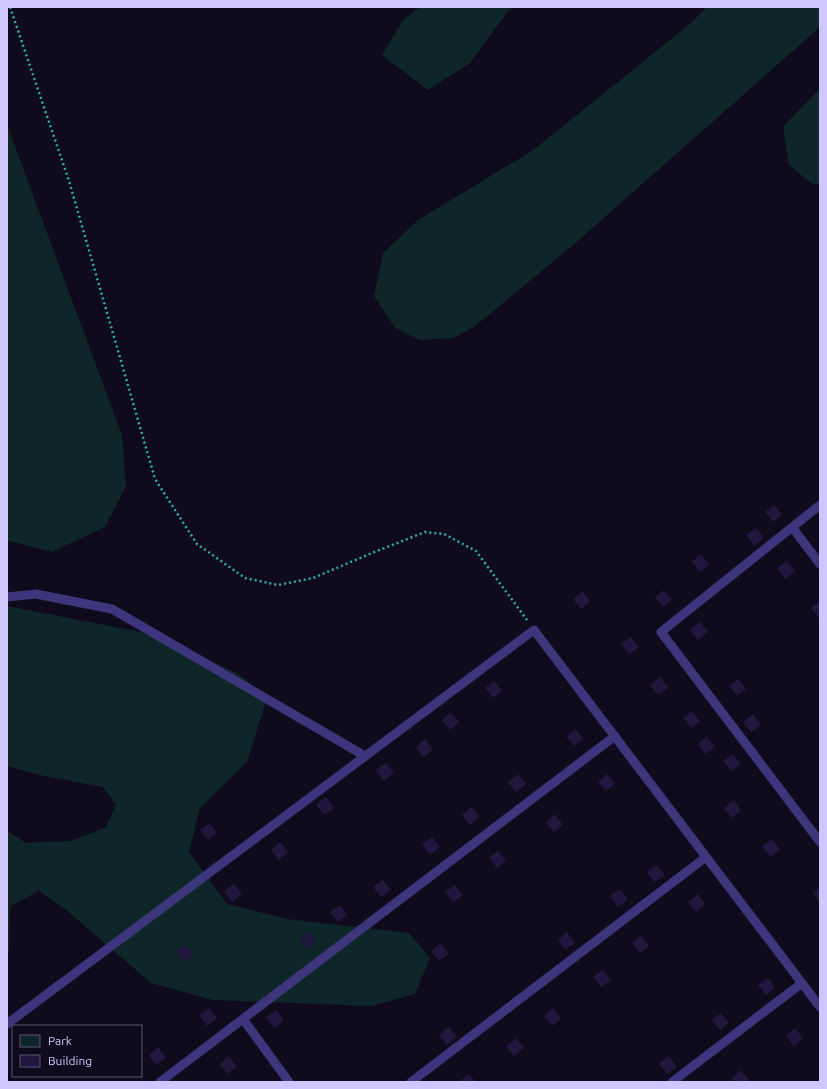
<svg xmlns="http://www.w3.org/2000/svg" width="827" height="1089" viewBox="0 0 827 1089" font-family="Ubuntu,sans-serif">
<rect width="100%" height="100%" fill="#0f0b1d"/>
<path fill="#0e2627" d="M420,7H517L508,11L470,63L428,90L382,55L404,19Z
M707,7H820V27L573,245L474,327L453,338L420,340L395,328L374,296L383,253L418,220L532,151L691,23Z
M820,88V184H812L789,165L783,127Z
M7,125L122,435L126,486L105,527L52,552L7,540Z
M7,606L156,635L239,674L267,698L247,762L200,808L189,852L227,904L287,919L409,933L430,958L415,994L371,1006L213,1000L151,983L65,909L39,891L10,906L9,952L7,958V831L26,843L71,841L106,827L116,805L103,787L44,776L7,766Z"/>
<path fill="#21173e" d="M774,505L782,515L773,522L765,512Z
M756,528L764,538L754,546L746,535Z
M701,554L709,565L700,572L692,562Z
M787,561L795,571L785,579L777,568Z
M664,590L672,600L663,607L655,597Z
M583,591L590,602L581,609L573,599Z
M820,601V619L811,608Z
M700,622L708,632L698,640L690,629Z
M631,637L639,647L629,654L621,644Z
M660,677L668,688L658,695L650,685Z
M738,679L746,689L737,696L729,686Z
M494,681L502,691L493,698L485,688Z
M692,711L700,721L691,728L683,718Z
M451,712L459,722L450,730L442,720Z
M753,714L761,725L751,732L743,722Z
M576,729L583,739L574,746L566,736Z
M707,736L715,747L705,754L698,744Z
M425,739L433,750L424,757L416,747Z
M733,754L741,764L731,771L723,761Z
M386,763L394,773L384,781L376,770Z
M518,774L526,784L516,792L508,782Z
M607,774L615,784L606,791L598,782Z
M326,797L334,808L324,815L316,805Z
M734,800L741,811L732,818L724,808Z
M472,807L479,817L470,825L462,815Z
M555,814L563,825L554,832L546,822Z
M210,823L217,833L208,840L200,830Z
M432,837L440,847L430,855L422,844Z
M772,839L780,849L770,857L762,846Z
M280,842L288,852L279,860L271,850Z
M498,851L506,861L497,868L489,858Z
M657,865L665,875L655,882L647,872Z
M383,880L391,890L381,897L373,887Z
M234,884L242,894L232,902L224,891Z
M455,885L463,895L453,902L445,892Z
M820,887V902L813,893Z
M620,889L628,899L618,907L610,896Z
M698,894L705,905L696,912L688,902Z
M340,905L347,915L338,922L330,912Z
M309,932L316,942L307,949L299,939Z
M567,932L575,943L565,950L558,940Z
M641,935L649,946L640,953L632,943Z
M441,943L449,954L439,961L431,951Z
M186,945L193,955L184,962L176,952Z
M603,970L611,980L601,987L593,977Z
M768,978L775,988L766,995L758,985Z
M209,1008L217,1018L207,1026L199,1015Z
M553,1008L561,1019L552,1026L544,1016Z
M276,1010L284,1020L274,1028L266,1018Z
M721,1013L729,1023L720,1030L712,1020Z
M449,1027L457,1037L447,1045L439,1035Z
M795,1028L803,1038L794,1046L786,1036Z
M516,1038L524,1048L514,1056L506,1046Z
M158,1047L166,1058L156,1065L149,1055Z
M229,1056L237,1067L227,1074L220,1064Z
M669,1056L677,1067L667,1074L659,1064Z
M741,1070L749,1080L747,1082H735L732,1078Z
M469,1074L476,1082H461L460,1081Z"/>
<g fill="none" stroke-linecap="round" stroke-linejoin="round">
<path stroke="#2caeae" stroke-width="2.5" stroke-dasharray="2 3" stroke-linecap="butt" d="M10,7L69,181L155,479L197,544L245,578L278,585L313,578L372,553L425,532L444,534L476,551L527,620"/>
<path stroke="#3d367c" stroke-width="9" d="M820,505L661,632L820,842
M792,527L820,564
M7,597L36,594L112,609L365,756
M243,1019L289,1082
M7,1024L534,630L820,1007
M160,1082L615,736
M411,1082L706,857
M672,1082L802,983"/>
</g>
<rect width="827" height="1089" fill="none" stroke="#d1c7ff" stroke-width="16"/>
<rect x="12" y="1025" width="130" height="52" fill="#0f0b1d" stroke="#5d5677"/>
<rect x="20" y="1035" width="20" height="12" fill="#0e2627" stroke="#5d5677"/>
<text x="48" y="1045" font-size="12" fill="#d1c7ff">Park</text>
<rect x="20" y="1055" width="20" height="12" fill="#21173e" stroke="#5d5677"/>
<text x="48" y="1065" font-size="12" fill="#d1c7ff">Building</text>
</svg>
